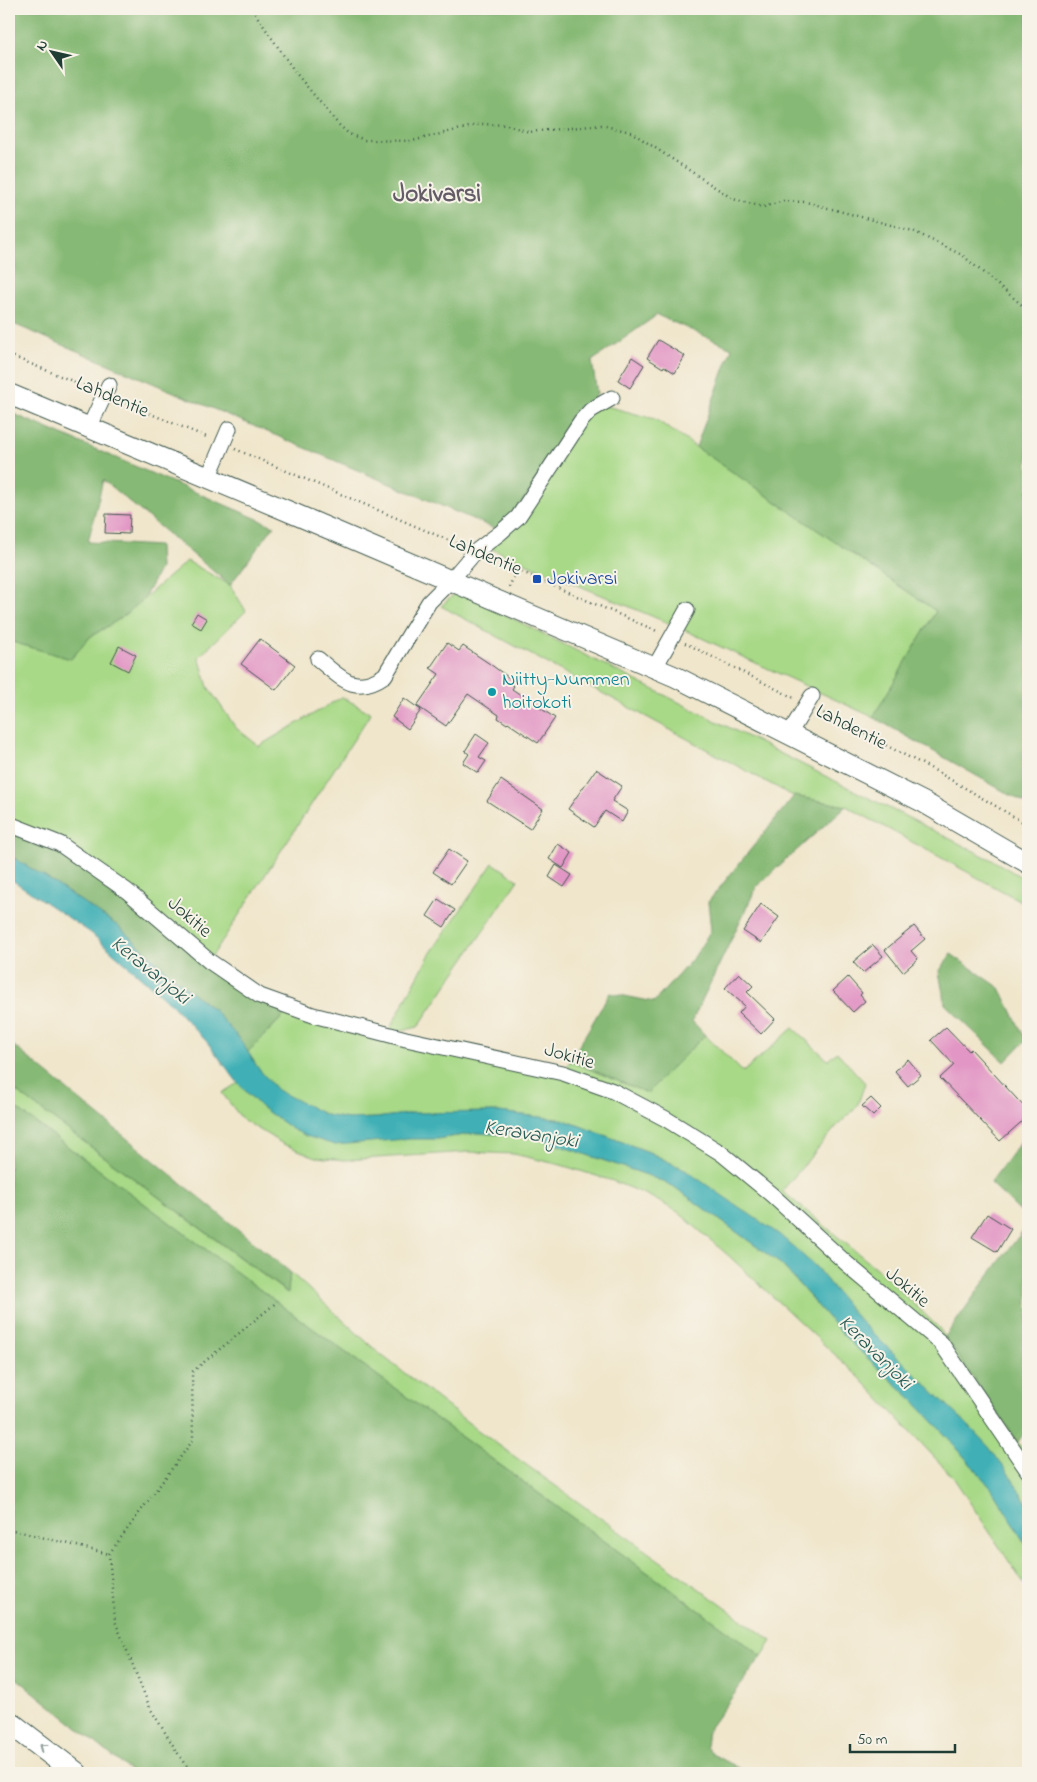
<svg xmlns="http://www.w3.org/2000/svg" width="1037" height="1782" viewBox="0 0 1037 1782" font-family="'Indie Flower',sans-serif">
<rect width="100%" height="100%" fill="#f7f3e8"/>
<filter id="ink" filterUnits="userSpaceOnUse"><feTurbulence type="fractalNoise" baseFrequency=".02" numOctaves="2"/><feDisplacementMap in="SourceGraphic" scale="10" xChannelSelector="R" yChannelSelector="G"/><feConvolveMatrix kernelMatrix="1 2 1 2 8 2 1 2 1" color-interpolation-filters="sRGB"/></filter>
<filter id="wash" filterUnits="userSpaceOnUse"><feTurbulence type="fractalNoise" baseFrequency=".0096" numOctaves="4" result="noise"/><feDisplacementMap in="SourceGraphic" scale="20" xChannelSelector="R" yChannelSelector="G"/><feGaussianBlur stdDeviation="1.12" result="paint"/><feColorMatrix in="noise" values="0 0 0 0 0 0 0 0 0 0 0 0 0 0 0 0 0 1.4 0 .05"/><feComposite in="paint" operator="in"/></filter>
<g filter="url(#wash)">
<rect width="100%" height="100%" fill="#f0e6cc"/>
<path fill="#a8d987" stroke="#648b5e" d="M591,402L655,419L936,611L873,717L680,628L492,549L496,529Z
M187,561L230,585L246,611L199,657L208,687L236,728L259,746L342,697L371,713L209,961L9,824V641L71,659L90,637L121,618Z
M458,591L994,861L1028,881V905L846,806L793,796L441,606Z
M493,863L518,880L418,1027L388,1034L563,1073L570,1061L647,1093L705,1035L743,1072L793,1028L828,1060L837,1052L865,1083L857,1107L836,1127L782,1191L882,1273L939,1328L1028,1457V1505L1011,1477L988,1446L858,1319L816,1267L685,1170L649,1152L564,1120L499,1112L413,1113L376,1118L348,1119L326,1115L277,1091L258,1068L248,1052L291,1008L387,1034L430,954Z
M238,1083C260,1107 277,1121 306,1136L437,1139L477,1133L514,1135L543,1140L647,1175L673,1186L782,1265L846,1338L913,1400L949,1439L992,1489L1028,1548V1590L953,1477L860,1378L729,1256L678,1212L649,1196L613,1181L561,1165L514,1154L469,1152L345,1160L316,1157L283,1144L242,1119L222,1093Z
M9,1086L287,1293L290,1272L380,1354L479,1431L772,1641L762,1656L286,1309L9,1103Z"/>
<path fill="#86b974" stroke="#527b54" d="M9,9H1028V805L873,717L936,611L696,447L732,348L657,315L592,361L597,394L514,513L496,529L9,322Z
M9,412L274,526L230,585L103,480L88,542L159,546L160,568L143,600L121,618L90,637L71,659L9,641Z
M794,796L846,806L757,886L692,1021L705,1035L647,1093L570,1061L610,993L654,1002L695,956L711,930L708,902Z
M9,824L60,844L209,961L291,1008L248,1052L215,1011L178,981L118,926L48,879L9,855Z
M951,954L1000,988L1026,1040L1005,1062L945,1004L939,972Z
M9,1042L290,1272L288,1293L9,1086Z
M9,1103L286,1309L762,1656L708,1730L706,1747L716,1756L749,1773H133L9,1672Z
M1028,1132V1219L990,1183Z
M1028,1224V1427L1018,1442L945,1337L984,1282Z"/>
<path fill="#3fb0b6" stroke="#2f7675" d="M9,855L48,879L118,926L178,981L215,1011L241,1041L258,1068L277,1090L326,1115L348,1119L376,1118L413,1113L499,1112L564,1120L649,1152L685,1170L780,1235L816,1267L858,1319L968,1425L988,1446L1011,1477L1028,1505V1548L992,1489L949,1439L913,1400L846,1338L782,1265L673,1186L647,1175L543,1140L514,1135L477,1133L437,1139H406L335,1145L306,1136L292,1129L261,1107L238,1083L207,1042L171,1004L91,933L9,878Z"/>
<g id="blocks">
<path fill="#e296c5" d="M658,340L685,356L675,373L664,366L663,368L647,358Z
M632,357L644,365L630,388L618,380Z
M106,514L130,515L129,534L105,533Z
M197,613L207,619L201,629L191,623Z
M260,639L295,665L276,690L241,664Z
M447,643L459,651L463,646L490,664L512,680L510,683L514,686L512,689L555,718L538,743L508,723L507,724L498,718L499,715L468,694L446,726L417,706L439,674L430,668Z
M119,646L136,655L128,671L111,662Z
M404,698L421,710L408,729L392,717Z
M476,734L489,743L479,757L486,761L478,773L463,763L469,754L465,751Z
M596,769L622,786L612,801L628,811L622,822L605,811L594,827L568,809Z
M501,780L543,809L530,829L487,801Z
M558,844L572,853L563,868L549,859Z
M449,849L467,861L451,884L433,872Z
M556,865L572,875L564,887L549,877Z
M438,899L455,910L444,927L427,916Z
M761,904L779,917L761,943L743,931Z
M914,926L925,939L911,951L918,959L903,972L885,950Z
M873,945L883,956L863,973L853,962Z
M739,973L753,986L747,992L775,1019L761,1034L739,1013L745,1006L725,988Z
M848,977L862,993L860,995L865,1001L853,1012L833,991Z
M946,1027L969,1051L971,1049L1028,1111V1116L1000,1141L940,1078L954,1065L931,1040Z
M908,1059L921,1075L908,1086L895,1071Z
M871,1098L881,1108L873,1116L862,1106Z
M987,1214L1011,1229L997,1252L972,1237Z"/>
</g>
</g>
<g filter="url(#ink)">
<use href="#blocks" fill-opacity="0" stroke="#3e564b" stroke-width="1"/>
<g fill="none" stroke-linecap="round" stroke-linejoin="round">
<defs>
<path id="minor" d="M89,428L109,385
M208,478L229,429
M318,659C341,678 355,696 385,675L429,602L451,580L475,552L500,533L518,517L581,421L591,410L612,398
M655,667L687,610
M789,734L812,696
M9,824L60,844L127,891L209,961L260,996L313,1015L406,1039L563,1073L613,1091L666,1119L721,1153L772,1195L846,1263L941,1343L1028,1471"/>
<path id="major" d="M9,394L297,515L676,677L923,802L1028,863"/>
<path id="highway" d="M9,1722L76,1773"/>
</defs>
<use href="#minor" stroke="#3e564b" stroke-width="17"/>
<use href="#major" stroke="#3e564b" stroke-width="22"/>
<use href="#highway" stroke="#3e564b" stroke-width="24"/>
<path stroke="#3e564b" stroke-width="2.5" stroke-dasharray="1 4" stroke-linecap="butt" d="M252,9L295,72L338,124L349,134L365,140L412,141L481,124L507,125L529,132L601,125L631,132L733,199L763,207L784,201L806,202L913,231L962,255L1028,310
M9,355L92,389
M117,400L209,438
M235,449L462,546
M490,558L659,632
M509,587L517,570
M685,643L794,698
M819,711L936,771L1028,825
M9,1529L109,1554
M194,1773L184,1763L150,1708L115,1621L109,1554L193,1440L192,1372L277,1302"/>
<use href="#minor" stroke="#fff" stroke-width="15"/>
<use href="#major" stroke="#fff" stroke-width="20"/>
<use href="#highway" stroke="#fff" stroke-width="22"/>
</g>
<defs><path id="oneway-chevron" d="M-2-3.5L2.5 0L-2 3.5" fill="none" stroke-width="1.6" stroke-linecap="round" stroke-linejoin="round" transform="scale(1.25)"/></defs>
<use stroke="#8f9e9a" href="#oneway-chevron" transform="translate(43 1747) rotate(-143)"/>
</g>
<rect fill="#1a4fb4" stroke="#f7f3e8" stroke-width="2" x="532" y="574" width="10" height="10" rx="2.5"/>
<circle fill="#0f9aa8" stroke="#f7f3e8" stroke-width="2" cx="492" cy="692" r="5"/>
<g text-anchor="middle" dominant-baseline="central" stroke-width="4" stroke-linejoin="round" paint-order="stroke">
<g font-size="20" fill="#1f3d34" stroke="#f7f3e8">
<text transform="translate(112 398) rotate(23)">Lahdentie</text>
<text transform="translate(485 556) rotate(23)">Lahdentie</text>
<text transform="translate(851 728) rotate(27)">Lahdentie</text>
<text transform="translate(189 918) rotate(41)">Jokitie</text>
<text transform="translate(569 1057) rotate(16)">Jokitie</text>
<text transform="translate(907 1288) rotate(40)">Jokitie</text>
</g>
<g font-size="20" fill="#164399" stroke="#f7f3e8" text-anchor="start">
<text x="547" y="579">Jokivarsi</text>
</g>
<g font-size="20" fill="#0d838f" stroke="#f7f3e8" text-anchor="start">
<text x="502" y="680">Niitty-Nummen<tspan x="502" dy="23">hoitokoti</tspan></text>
</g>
<g font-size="21" font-style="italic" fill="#275a54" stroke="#f7f3e8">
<text transform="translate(150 971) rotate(39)">Keravanjoki</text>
<text transform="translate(531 1135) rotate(9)">Keravanjoki</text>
<text transform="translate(875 1353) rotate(45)">Keravanjoki</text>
</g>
<g font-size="25" font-weight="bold" fill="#635c67" stroke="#f7f3e8">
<text x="437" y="195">Jokivarsi</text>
</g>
</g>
<rect width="1037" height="1782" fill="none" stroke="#f7f3e8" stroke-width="30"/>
<g transform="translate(52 52) rotate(304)" stroke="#f7f3e8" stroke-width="4" paint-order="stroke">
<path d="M0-4L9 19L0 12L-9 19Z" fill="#1f3d34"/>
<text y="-8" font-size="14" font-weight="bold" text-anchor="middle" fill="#1f3d34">N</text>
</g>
<path d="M850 1744v8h105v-8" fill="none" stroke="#1f3d34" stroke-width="2.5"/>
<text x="857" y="1744" font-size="15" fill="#1f3d34" stroke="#f7f3e8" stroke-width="4" paint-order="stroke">50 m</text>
</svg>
